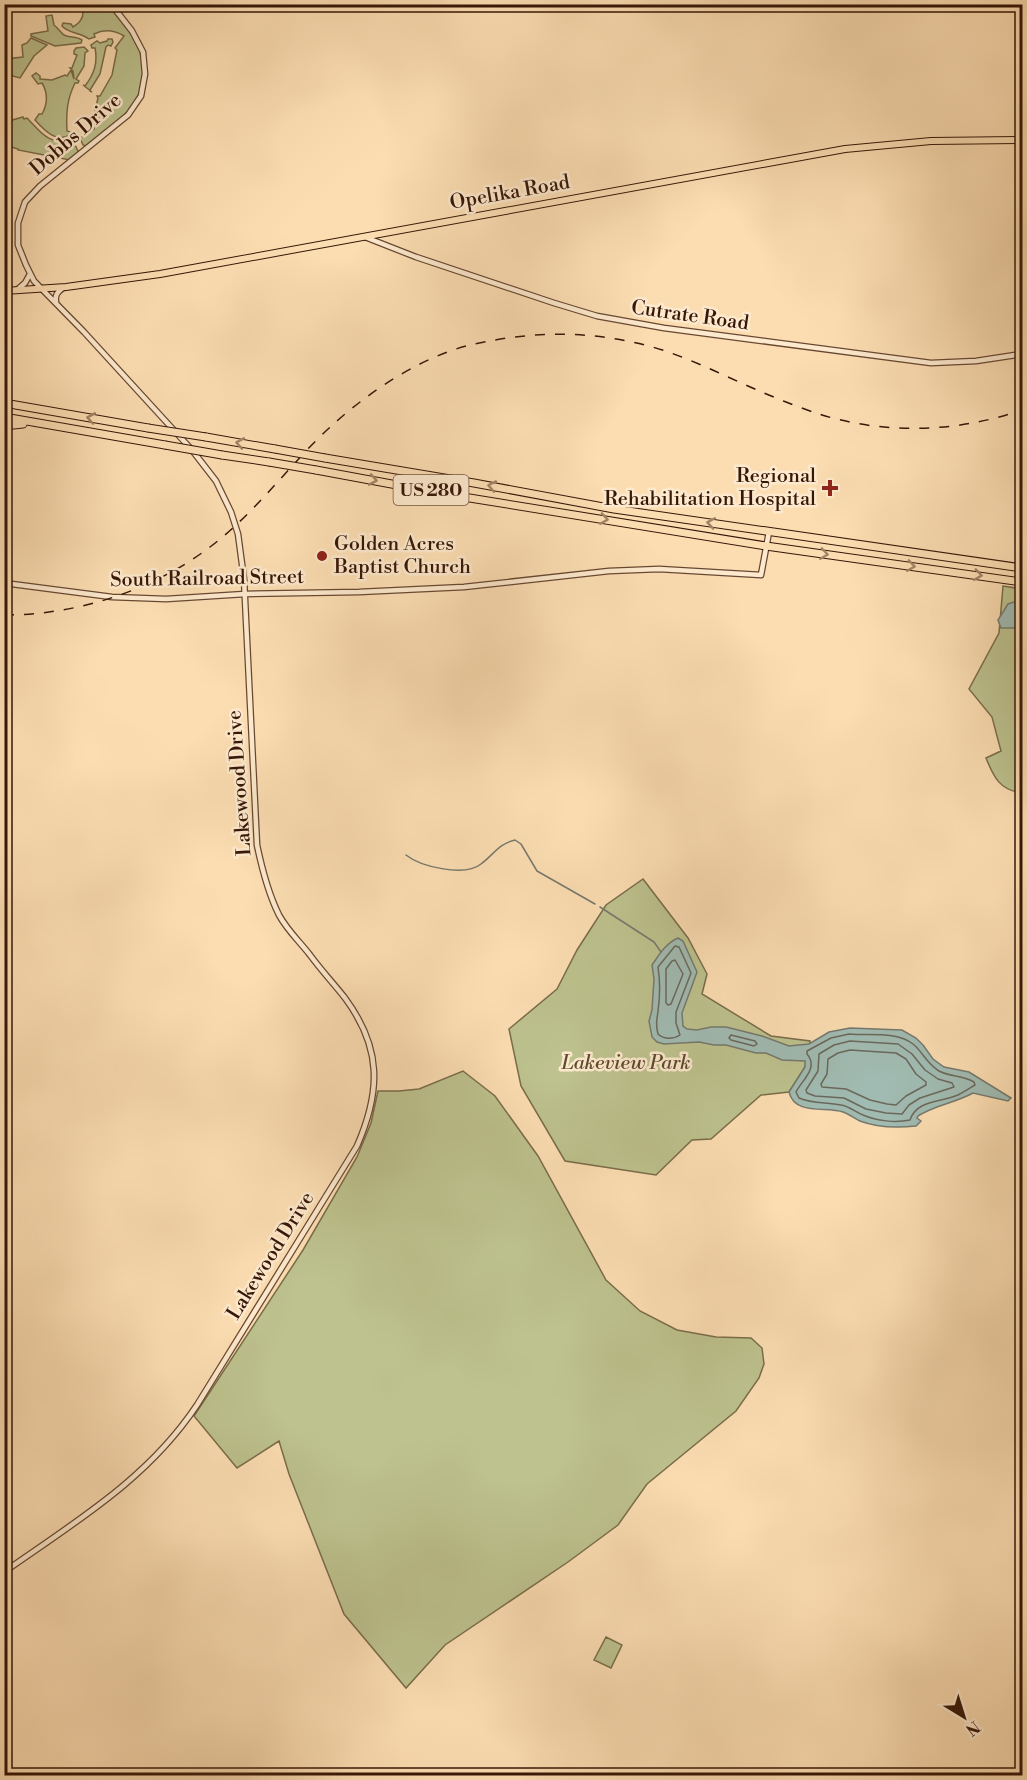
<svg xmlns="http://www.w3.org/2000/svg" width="1027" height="1780" viewBox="0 0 1027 1780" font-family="'Libre Bodoni',serif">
<rect width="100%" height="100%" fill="#fcddb2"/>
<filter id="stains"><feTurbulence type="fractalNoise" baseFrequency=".00333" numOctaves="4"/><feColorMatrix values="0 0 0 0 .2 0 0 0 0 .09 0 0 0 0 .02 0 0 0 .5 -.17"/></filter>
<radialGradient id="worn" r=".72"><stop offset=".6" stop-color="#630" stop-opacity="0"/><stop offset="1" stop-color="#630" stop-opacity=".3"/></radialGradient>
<path fill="#bdc28e" stroke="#7a6c4a" stroke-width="1.5" d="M82,5H108C118,17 131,31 138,46C141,53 142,60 143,68C147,106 111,126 86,146L83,145L80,138L94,129L91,116L94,115L98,98L97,96H100L112,75L117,50L115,48L124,36C114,30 104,29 94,34L95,37L89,39C80,32 69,34 62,26L63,23L71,24L73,27C82,22 85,15 82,5Z
M52,15L54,25C58,28 60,32 64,35C70,38 76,36 82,40L81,43L55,46L31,36V34L48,31L46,16Z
M31,38L47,45L34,56L20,78L5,74V59L23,57L22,45L27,43Z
M108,39H112L113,42L111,46L108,45L106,47L100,74L90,90V91L92,92L83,85L85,86C94,74 98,63 95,48H92L91,45L97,41L100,43L107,41Z
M84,47L88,51L85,53L84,66L76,79L79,81L78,83H75C67,99 66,113 67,131L71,132V134C57,144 45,131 35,120L39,114H42C48,103 48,93 42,83L38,84L32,76L36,73L40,76V79L52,80L65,75L67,76L71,70L74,79L73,71L70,68H72L77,55L74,54V51L76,48Z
M23,117L24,119L27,118C43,135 48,144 73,141L78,151L77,154L70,160L18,150V149L5,145V122Z
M1003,586L1022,589V793C1000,790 994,778 986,758L1001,751L992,717L969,689L999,633Z
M643,879L688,938L707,974L702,994L771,1036L810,1041L805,1067L789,1092L761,1095L711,1139L692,1140L656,1175L565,1161L521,1086L509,1029L557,989L577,950L606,905Z
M463,1071L495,1096L538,1156L606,1280L640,1311L677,1330L716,1337L751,1338L762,1348L764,1364L759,1378L736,1411L647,1484L618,1525L568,1562L445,1645L406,1688L344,1614L289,1474L279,1441L237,1468L194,1416L303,1250L357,1157L371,1123L378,1091H399L419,1089Z
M606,1637L622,1645L611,1668L594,1660Z"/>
<path fill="#a0bbb2" stroke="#76796e" stroke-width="1.5" d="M1014,602L1022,603V628H1001L998,620L1008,604Z
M678,938L683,941L697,972L682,1013L683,1026L687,1029L697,1030L711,1027H726L762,1036L789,1046L809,1044L829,1032L850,1028L902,1030L916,1038L923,1045L933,1059L944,1067L969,1072L1011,1098L1008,1101L973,1093C955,1103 935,1105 918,1116L917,1118L921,1121L916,1126C897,1128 878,1128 860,1121C854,1118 849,1114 843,1112C826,1106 795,1116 789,1092L805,1067V1061L782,1060L766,1053H756L726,1045H714L699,1042L664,1044L657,1042L652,1037L649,1021L652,1010L654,979L652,965C659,955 666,943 678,938Z"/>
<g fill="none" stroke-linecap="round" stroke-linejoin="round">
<path stroke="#6b685c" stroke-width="1.5" d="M675,946L679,947L691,973L676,1012V1023L680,1035C674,1039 664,1040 658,1034C655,1023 657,1021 658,1011C660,997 660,980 658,967Z
M675,960L683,974L671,1004L668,1005L666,1003V969L672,961Z
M849,1034C870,1036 896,1031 913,1044C923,1052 926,1063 939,1071C950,1077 963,1075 974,1082L975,1085C970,1088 964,1092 958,1095C942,1102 916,1100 910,1120C895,1123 877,1121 863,1115C855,1112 849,1106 841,1105C826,1102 813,1104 799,1098L796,1092C802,1080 819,1068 807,1054V1051L831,1038Z
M731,1035L755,1041L757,1044L754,1046L731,1040L729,1038Z
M850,1041L898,1044L912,1054L925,1070L938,1079L952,1083L954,1087L920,1098L909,1105L902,1114L886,1113L866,1109L844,1098L815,1096L807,1093L806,1090L818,1071L819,1054L834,1045Z
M850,1050L896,1053L906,1059L916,1074L926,1082V1085L906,1096L896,1105L887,1104L870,1100L846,1089L822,1087L821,1084L827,1074L828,1059L838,1053Z"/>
<path stroke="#76796e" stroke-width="1.5" d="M406,855C421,867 465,877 481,864C493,855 500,843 515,840L521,844L537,871L595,904
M600,907L654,942L661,952"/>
<defs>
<path id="minor" d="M365,237L416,257L554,303L597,316L664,328L931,363L976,361L1022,354
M17,290L25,283L30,274
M56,302C55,295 57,292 63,288
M4,583L112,597L166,599L245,594L359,592L464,587L609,571L659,569L761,575L769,532
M4,1572C75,1522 148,1479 197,1405L357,1146C381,1091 382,1048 345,998C334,984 321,970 310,955C300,942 287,930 279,915C268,893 262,869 257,845L244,579L238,534L231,512L216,481L192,450L84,332L34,281L26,265L18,245V223L25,202L40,186L128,115L141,96L145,74L143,52L132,31L111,4"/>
<path id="major" d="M4,291L66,287L160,274L845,149L931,141L1022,140
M4,1775L5,1776"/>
<path id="highway" d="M4,403L148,428
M4,417L165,445
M4,426L23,424
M206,437L275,449
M222,455L269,462
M325,458L474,483L614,509L1022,568
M316,470L451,495L766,546L1022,582"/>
</defs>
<use href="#minor" stroke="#684832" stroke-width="7"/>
<use href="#major" stroke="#361607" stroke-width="8"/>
<use href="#highway" stroke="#361607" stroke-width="9"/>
<use href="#minor" stroke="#fde9cd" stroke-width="4.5"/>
<use href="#major" stroke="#fcddb2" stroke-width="6"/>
<use href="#highway" stroke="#fcddb2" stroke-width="7"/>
<path stroke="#361607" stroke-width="1.5" stroke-dasharray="10 10" stroke-linecap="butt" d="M4,615C77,615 152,591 210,547C246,520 275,484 306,451C348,406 410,360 470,345C531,331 588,330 649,346C689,357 726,377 764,393C783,401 803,409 822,415C888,435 958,432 1022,410"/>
<defs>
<path id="highway-bridge" d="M148,428L206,437
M165,445L222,455
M275,449L325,458
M269,462L316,470"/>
</defs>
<use href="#highway-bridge" stroke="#361607" stroke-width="9" stroke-linecap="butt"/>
<use href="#highway-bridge" stroke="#fcddb2" stroke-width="7"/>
</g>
<defs><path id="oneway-chevron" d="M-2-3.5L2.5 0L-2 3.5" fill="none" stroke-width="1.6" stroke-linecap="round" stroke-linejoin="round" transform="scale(1.5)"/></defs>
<g stroke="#a38365">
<use href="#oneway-chevron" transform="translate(91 418) rotate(-170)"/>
<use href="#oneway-chevron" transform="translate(240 443) rotate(-170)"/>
<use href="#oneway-chevron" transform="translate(373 480) rotate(10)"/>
<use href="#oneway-chevron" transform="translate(492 486) rotate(-169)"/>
<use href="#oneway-chevron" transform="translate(604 519) rotate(9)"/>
<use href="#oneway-chevron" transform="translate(711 523) rotate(-171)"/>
<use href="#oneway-chevron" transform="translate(824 554) rotate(8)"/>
<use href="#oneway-chevron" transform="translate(911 566) rotate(8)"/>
<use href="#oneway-chevron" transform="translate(978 575) rotate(8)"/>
</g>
<g fill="#8f2418" stroke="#fde9cd" stroke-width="2">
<path d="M827 479h6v6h6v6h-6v6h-6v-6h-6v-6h6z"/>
<circle cx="322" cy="556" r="6"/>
</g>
<g text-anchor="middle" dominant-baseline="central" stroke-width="5" stroke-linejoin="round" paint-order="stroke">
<rect fill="#fde9cd" stroke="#725542" stroke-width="1.5" x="393.5" y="475" width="75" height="30" rx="4.5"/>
<g font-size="18" font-weight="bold" fill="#361607">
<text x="431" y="490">US 280</text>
</g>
<g font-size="20" fill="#361607" stroke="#fde9cd">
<text transform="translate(76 135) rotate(-41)">Dobbs Drive</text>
<text transform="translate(510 193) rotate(-10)">Opelika Road</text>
<text transform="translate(690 316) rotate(8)">Cutrate Road</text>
<text transform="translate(207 579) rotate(-1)">South Railroad Street</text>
<text transform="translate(240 783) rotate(-94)">Lakewood Drive</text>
<text transform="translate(271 1256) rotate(-58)">Lakewood Drive</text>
</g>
<g font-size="20" fill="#361607" stroke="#fde9cd" text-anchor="end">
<text x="816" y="476">Regional<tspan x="816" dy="23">Rehabilitation Hospital</tspan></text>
<text x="334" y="544" text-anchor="start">Golden Acres<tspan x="334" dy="23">Baptist Church</tspan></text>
</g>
<g font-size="20" font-style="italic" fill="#5e4a30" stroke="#fde9cd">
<text x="626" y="1063">Lakeview Park</text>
</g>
</g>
<rect width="1027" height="1780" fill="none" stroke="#fcddb2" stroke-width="24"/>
<rect x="6" y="6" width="1015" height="1768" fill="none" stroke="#361607" stroke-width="3"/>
<rect x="12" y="12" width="1003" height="1756" fill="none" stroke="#361607" stroke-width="1.5"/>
<g transform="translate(964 1717) rotate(142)" stroke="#fde9cd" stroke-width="4.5" paint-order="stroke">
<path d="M0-4.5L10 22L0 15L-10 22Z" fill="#361607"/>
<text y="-9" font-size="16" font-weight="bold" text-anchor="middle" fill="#361607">N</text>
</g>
<rect width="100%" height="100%" filter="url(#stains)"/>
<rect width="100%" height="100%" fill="url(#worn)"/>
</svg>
